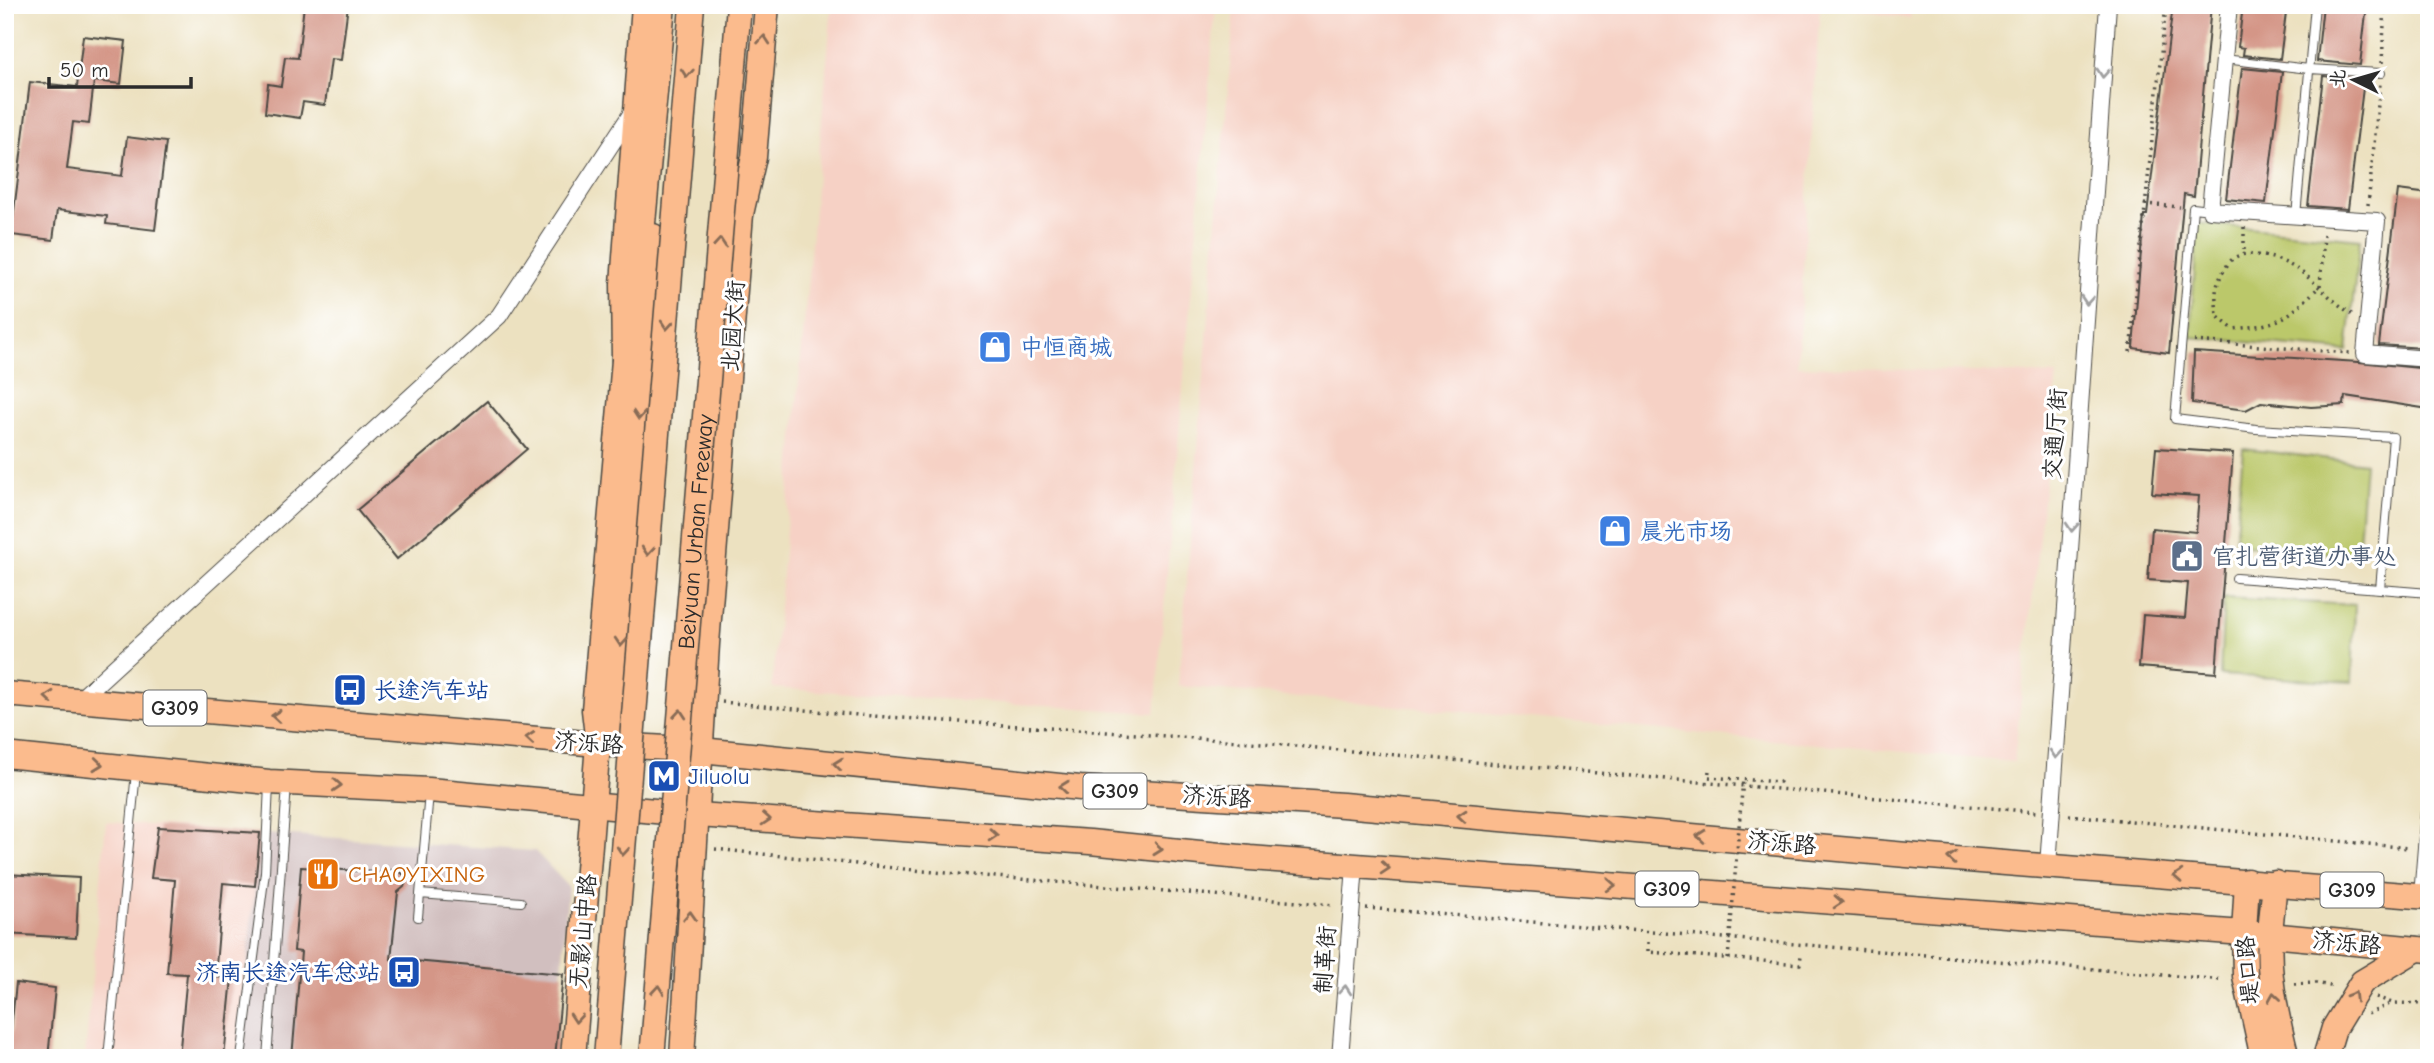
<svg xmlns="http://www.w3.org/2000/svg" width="2434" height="1063" viewBox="0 0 2434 1063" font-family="'Comic Neue','LXGW WenKai TC',sans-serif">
<rect width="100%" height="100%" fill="#fff"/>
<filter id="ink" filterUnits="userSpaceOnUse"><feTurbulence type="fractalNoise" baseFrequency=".0143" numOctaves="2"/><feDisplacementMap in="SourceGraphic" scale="14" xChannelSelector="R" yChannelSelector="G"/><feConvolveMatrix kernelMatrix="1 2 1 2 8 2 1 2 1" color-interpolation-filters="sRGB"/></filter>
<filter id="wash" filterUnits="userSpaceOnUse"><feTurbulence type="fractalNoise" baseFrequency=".00686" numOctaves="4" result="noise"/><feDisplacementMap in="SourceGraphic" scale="28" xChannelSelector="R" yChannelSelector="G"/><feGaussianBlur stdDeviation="1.57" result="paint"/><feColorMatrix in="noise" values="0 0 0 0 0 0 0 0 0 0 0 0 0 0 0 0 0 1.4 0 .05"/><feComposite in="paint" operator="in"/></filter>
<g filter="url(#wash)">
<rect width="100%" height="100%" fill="#ece1c0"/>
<path fill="#f6d1c5" d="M832,5H1216L1155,713L772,688Z
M1235,5H1820L1797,366L2057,375L2014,762L1178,686Z
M1828,5H1912L1910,19Z
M106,822L260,833L238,1058H85Z"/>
<path fill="#d1bfbf" d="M260,833L535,851L568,886L556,1058H238Z"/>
<path fill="#bbc86a" stroke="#737a4a" stroke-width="2" d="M2198,223L2360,239L2347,351L2190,337Z
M2243,449L2365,463L2358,556L2235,544Z
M2224,598L2355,605L2352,682L2220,675Z"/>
<g id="blocks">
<path fill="#d49687" d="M304,5H348L341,60L331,59L325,105L303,102L300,118L265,113L268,84L281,86L285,57L298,58Z
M2173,5H2211L2194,196L2184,194L2169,353L2133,348L2144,215H2147Z
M2243,5H2287L2280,59L2243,55L2244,48L2238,47Z
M2323,5H2367L2360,65L2317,61Z
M83,36L126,41L121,84L94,81L89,124L73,122L67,169L122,176L127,137L166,142L155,230L106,224L107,216L57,210L53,240L11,235L30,82L77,87Z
M2242,68L2282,72L2266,203L2226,199Z
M2323,76L2364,80L2348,209L2308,206Z
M2398,190L2429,194V302L2423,348L2379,345Z
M2194,352L2359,362L2429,369V409L2345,396L2344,405L2311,407L2261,402L2246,410L2192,403Z
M487,401L527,449L397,559L357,510Z
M2156,448L2233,453L2216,673L2139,667L2143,615L2185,618L2188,583L2148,580L2152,528L2196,532L2199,496L2152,493Z
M158,827L260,833L255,886L223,883L215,977L232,978L224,1058H179L187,974L167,973L175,880L151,878Z
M301,867L387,873L391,870L399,871L404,875L406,881L404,887L398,892L391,959L563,974L555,1058H292L301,952L294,951Z
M5,874L79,878L76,938L5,934Z
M16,983L55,988L48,1058H8Z"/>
</g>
</g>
<g filter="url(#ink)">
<use href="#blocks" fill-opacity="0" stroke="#484641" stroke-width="2"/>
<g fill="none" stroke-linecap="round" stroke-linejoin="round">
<defs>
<path id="service" d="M2224,59L2309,69L2381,73
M2210,210L2193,208L2175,419L2256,429L2393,437L2380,589L2429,593
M2296,216L2315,5
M2236,578L2380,589
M420,894L521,902
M418,917L429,793
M108,1058L136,772
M241,1058L265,872L269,785
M267,1058L287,786"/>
<path id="minor" d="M2229,5L2210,210L2377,221L2365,354L2429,359
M79,700L499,316L633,111
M2048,866L2108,5
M2422,896L2429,811
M1340,1058L1355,866"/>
<path id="primary" d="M598,744L616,718L653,236
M2247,881L2244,933L2245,976L2263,1058
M2275,883C2272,914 2267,946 2271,977C2274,1004 2280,1031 2287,1058
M573,1058L598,744L594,710L624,360L623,284L644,5
M682,1058L707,644L741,214L739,193
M2325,1058L2334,1028L2362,982L2417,949"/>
<path id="trunk" d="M741,214L754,157L767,5
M624,360L640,256L663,5
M5,694L598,744L701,750L1080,788L1343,805L1918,856L2429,897
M5,755L269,782L429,790L698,815L1090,842L1250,858L2270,935L2429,950"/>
</defs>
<use href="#service" stroke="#484641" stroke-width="10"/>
<use href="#minor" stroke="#484641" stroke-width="18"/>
<use href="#primary" stroke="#484641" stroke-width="27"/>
<use href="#trunk" stroke="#484641" stroke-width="27"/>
<path stroke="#484641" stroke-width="3.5" stroke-dasharray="2 5" stroke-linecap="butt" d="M2382,63L2385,5
M2144,204L2180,207
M2368,205L2380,84
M2244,227V253
M2324,235L2320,286C2285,320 2282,324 2233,329L2217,316C2215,291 2214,286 2228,264C2235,254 2246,253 2257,255C2303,260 2319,293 2353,315
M2194,341L2350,353
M2130,352L2166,5
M722,702L858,715L1239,741L2036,812
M1709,771L1708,777L1780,782L1781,777
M2069,815L2409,848
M715,849L923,871L1334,905
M1366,908L2224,980
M1648,942V952L1800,964L1801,955
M2294,984L2316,983L2335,987
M2376,997L2392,1003L2429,1004
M2368,1014L2392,1003"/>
<use href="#service" stroke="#fff" stroke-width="8"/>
<use href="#minor" stroke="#fff" stroke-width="16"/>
<use href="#primary" stroke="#fbbb8d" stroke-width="24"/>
<use href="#trunk" stroke="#fbbb8d" stroke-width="24"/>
<defs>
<g id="trunk-bridge">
<path d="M606,1058L692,5"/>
<path id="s1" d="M652,1058L739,5"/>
</g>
</defs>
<use href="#trunk-bridge" stroke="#484641" stroke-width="27" stroke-linecap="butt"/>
<path stroke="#484641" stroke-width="3.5" stroke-dasharray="2 5" stroke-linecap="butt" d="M1728,959L1743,779"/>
<use href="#trunk-bridge" stroke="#fbbb8d" stroke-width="24"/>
</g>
<defs><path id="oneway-chevron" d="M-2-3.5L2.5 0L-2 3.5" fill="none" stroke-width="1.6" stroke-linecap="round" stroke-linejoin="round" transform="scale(1.75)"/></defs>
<g stroke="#896c57">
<use href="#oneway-chevron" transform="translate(764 40) rotate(-85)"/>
<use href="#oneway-chevron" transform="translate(687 73) rotate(94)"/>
<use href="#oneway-chevron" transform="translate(720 243) rotate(-85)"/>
<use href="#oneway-chevron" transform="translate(667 325) rotate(95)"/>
<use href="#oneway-chevron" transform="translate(639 415) rotate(94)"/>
<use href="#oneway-chevron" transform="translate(648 551) rotate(95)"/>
<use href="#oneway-chevron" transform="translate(621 642) rotate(94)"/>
<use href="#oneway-chevron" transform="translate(49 697) rotate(-175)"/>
<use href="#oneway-chevron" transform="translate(680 714) rotate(-85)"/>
<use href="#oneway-chevron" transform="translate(276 716) rotate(-175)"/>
<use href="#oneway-chevron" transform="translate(530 738) rotate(-175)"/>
<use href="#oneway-chevron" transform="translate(98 764) rotate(6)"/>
<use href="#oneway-chevron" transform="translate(838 764) rotate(-174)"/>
<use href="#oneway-chevron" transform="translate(337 785) rotate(3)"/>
<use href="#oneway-chevron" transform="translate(1064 787) rotate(-174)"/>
<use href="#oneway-chevron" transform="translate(1462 816) rotate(-175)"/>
<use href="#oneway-chevron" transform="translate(766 819) rotate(4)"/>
<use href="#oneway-chevron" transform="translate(993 835) rotate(4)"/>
<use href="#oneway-chevron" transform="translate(1701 836) rotate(-175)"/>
<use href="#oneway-chevron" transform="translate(1158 849) rotate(6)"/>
<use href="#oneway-chevron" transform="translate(623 851) rotate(95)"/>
<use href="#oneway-chevron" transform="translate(1952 858) rotate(-176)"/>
<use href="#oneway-chevron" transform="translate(1385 868) rotate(4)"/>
<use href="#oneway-chevron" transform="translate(2178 876) rotate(-176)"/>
<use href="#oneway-chevron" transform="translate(1611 885) rotate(4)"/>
<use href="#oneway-chevron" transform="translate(1838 902) rotate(4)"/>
<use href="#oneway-chevron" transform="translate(690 916) rotate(-87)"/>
<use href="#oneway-chevron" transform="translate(658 990) rotate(-85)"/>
<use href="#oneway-chevron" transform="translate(2353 996) rotate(-59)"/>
<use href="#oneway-chevron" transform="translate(2274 997) rotate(-99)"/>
<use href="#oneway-chevron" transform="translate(576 1018) rotate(95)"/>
</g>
<g stroke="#a0a0a0">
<use href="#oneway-chevron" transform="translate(2103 73) rotate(94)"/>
<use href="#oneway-chevron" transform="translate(2087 300) rotate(94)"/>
<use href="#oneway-chevron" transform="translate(2072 527) rotate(94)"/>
<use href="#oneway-chevron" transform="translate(2056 754) rotate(94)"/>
<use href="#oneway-chevron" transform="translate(1345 990) rotate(-86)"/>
</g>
</g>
<defs>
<symbol id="shop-square" viewBox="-11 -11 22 22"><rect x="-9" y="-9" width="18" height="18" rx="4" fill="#3f7fe0" stroke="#fff"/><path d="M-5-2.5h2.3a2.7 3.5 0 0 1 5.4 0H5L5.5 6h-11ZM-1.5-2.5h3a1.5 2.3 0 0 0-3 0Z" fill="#fff"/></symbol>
<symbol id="civic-square" viewBox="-11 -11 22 22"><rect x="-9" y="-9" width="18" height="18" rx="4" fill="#5c6f8a" stroke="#fff"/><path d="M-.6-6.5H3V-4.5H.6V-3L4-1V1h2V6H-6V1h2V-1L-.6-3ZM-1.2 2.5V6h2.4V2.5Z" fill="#fff"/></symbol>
<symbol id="bus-square" viewBox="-11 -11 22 22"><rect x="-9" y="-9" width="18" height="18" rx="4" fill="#1a4fb4" stroke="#fff"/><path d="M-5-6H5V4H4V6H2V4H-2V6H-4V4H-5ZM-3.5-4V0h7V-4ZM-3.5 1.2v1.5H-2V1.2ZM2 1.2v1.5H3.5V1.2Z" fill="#fff"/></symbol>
<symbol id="metro-square" viewBox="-11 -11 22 22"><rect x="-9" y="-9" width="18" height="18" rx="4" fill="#1a4fb4" stroke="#fff"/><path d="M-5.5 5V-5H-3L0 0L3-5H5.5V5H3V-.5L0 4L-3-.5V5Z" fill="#fff"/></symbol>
<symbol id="restaurant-square" viewBox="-11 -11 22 22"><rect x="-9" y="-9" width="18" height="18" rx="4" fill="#e8710a" stroke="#fff"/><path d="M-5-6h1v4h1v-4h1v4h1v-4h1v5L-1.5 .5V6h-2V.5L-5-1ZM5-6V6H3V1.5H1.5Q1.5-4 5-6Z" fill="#fff"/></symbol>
</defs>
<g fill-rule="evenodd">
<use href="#shop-square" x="976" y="328" width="38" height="38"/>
<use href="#shop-square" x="1596" y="512" width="38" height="38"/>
<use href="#civic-square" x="2168" y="537" width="38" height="38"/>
<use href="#bus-square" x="331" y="671" width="38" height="38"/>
<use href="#metro-square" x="645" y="757" width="38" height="38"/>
<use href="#restaurant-square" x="304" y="855" width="38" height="38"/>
<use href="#bus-square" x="385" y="953" width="38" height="38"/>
</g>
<g text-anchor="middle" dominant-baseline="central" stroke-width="6" stroke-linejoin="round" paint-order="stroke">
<g fill="#fff" stroke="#6b6b6b" stroke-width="2">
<rect x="143.5" y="690.5" width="63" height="35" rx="5"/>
<rect x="1083.5" y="773.5" width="63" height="35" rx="5"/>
<rect x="1635.5" y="871.5" width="63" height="35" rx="5"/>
<rect x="2320.5" y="872.5" width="63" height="35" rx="5"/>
</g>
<g font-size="21" font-weight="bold" fill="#2b2b2b">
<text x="175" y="708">G309</text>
<text x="1115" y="791">G309</text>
<text x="1667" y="889">G309</text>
<text x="2352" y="890">G309</text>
</g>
<g font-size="23" fill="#2b2b2b" stroke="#fff">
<text transform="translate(733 326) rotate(-86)">北园大街</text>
<text transform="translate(2055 434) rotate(-86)">交通厅街</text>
<text stroke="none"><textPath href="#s1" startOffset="528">Beiyuan Urban Freeway</textPath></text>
<text transform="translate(589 743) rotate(4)">济泺路</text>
<text transform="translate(1217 797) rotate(4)">济泺路</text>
<text transform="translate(1782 843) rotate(5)">济泺路</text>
<text transform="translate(583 931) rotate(-85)">无影山中路</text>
<text transform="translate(2347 943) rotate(5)">济泺路</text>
<text transform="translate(1325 960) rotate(-86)">制革街</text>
<text transform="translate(2248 970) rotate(-95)">堤口路</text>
</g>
<g font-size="23" fill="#366cbe" stroke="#fff" text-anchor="start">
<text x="1020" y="347">中恒商城</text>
<text x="1640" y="531">晨光市场</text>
</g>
<g font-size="23" fill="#4e5e75" stroke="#fff" text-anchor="start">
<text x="2212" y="556">官扎营街道办事处</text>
</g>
<g font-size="23" fill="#164399" stroke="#fff" text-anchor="start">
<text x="374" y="690">长途汽车站</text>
<text x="688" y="776">Jiluolu</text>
<text x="380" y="972" text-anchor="end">济南长途汽车总站</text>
</g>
<g font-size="23" fill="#c56008" stroke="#fff" text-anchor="start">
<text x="348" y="874">CHAOYIXING</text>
</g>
</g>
<rect width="2434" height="1063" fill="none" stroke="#fff" stroke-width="28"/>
<g transform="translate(2354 80) rotate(275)" stroke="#ffffff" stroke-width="5" paint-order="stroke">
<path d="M0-5L12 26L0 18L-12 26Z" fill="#2b2b2b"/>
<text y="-10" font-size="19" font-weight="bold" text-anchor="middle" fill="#2b2b2b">北</text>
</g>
<path d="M49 77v10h142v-10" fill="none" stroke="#2b2b2b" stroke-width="3.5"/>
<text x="60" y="77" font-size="21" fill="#2b2b2b" stroke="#ffffff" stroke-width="5" paint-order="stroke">50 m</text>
</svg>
